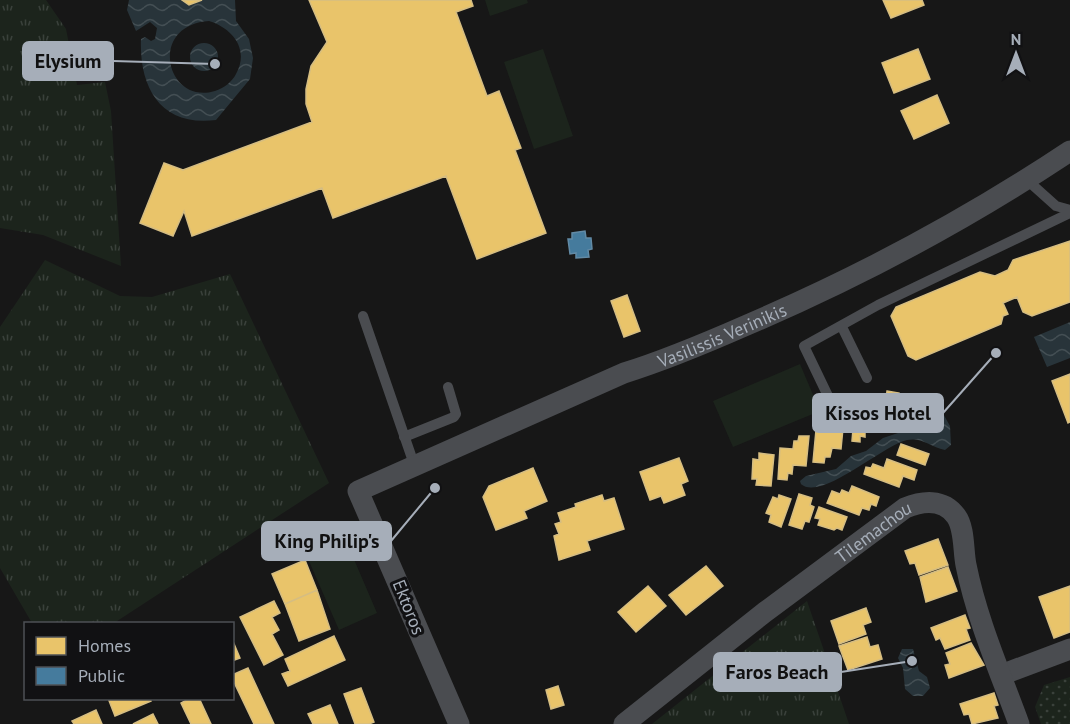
<svg xmlns="http://www.w3.org/2000/svg" width="1070" height="724" viewBox="0 0 1070 724" font-family="'PT Sans',sans-serif">
<defs>
<pattern id="grass-tufts" width="24" height="20" patternUnits="userSpaceOnUse" patternTransform="scale(1.5)"><rect width="24" height="20" fill="#1c241c"/><path d="M3 7l-1-3M5 7V3M7 7l1-3M15 17l-1-3M17 17v-4M19 17l1-3" fill="none" stroke="#3a413b"/></pattern>
<pattern id="park-dots" width="8" height="8" patternUnits="userSpaceOnUse" patternTransform="scale(1.5)"><rect width="8" height="8" fill="#1c241c"/><path d="M2 2h.1M6 6h.1" fill="none" stroke="#3a413b" stroke-width="1.8" stroke-linecap="round"/></pattern>
<pattern id="water-waves" width="16" height="10" patternUnits="userSpaceOnUse" patternTransform="scale(1.5)"><rect width="16" height="10" fill="#28343a"/><path d="M0 5q4-4 8 0t8 0" fill="none" stroke="#444f54"/></pattern>
</defs>
<rect width="100%" height="100%" fill="#171717"/>
<path fill="url(#grass-tufts)" d="M0,0H46L66,29L77,85L105,82L111,111L121,266L43,235L0,228Z
M45,260L120,296L152,297L230,274L329,483L114,623H32L0,568V327Z
M807,601L849,724H652Z"/>
<path fill="url(#park-dots)" d="M1070,677V724H1041L1035,707L1044,685Z"/>
<path fill="#1c241c" d="M485,0H527L528,3L490,16Z
M543,49L573,136L534,149L504,62Z
M800,364L820,411L733,447L713,401Z
M341,529L377,613L339,630L302,545Z"/>
<path fill="url(#water-waves)" fill-rule="evenodd" d="M129,0H182L190,5L202,0H235L236,21L249,39L253,58L250,79L216,120C161,127 139,88 141,39L145,37L151,41L155,39L157,28L150,22L136,31L127,10ZM209,21C232,28 250,49 236,74C232,82 224,88 215,91C166,106 147,25 209,21Z
M190 57a14 14 0 1 1 28 0a14 14 0 1 1-28 0Z
M1070,322V358L1047,367L1034,337Z
M934,408L941,410L950,426L951,445L945,450C930,447 923,437 907,440C883,445 821,502 801,484L800,481L806,476L836,469L851,456L866,451L883,438L910,429L925,413Z
M902,649H913L919,671L927,677L930,688L923,696H913L905,689L903,668L898,658Z"/>
<path fill="#e9c46a" stroke="#d5bd82" stroke-width="1.5" d="M182,0H202L189,5Z
M309,0H471L473,6L456,12L487,96L499,91L521,148L515,150L546,233L477,259L446,176L333,218L322,188L192,236L184,211L173,236L140,223L164,163L183,170L312,122L306,104V89L311,66L327,42Z
M883,0H922L924,5L891,18Z
M918,49L930,79L894,93L882,63Z
M937,95L949,123L914,139L901,111Z
M1070,241V302L1032,316L1023,312L1017,297L1003,303L1008,314L1003,316L1001,324L916,360L908,356L891,316L896,307L980,272L995,276L1008,270L1013,260Z
M627,295L640,331L624,337L611,301Z
M1070,374V422L1068,423L1052,381Z
M887,391L899,393L898,399L903,400L901,419H893L892,425L883,424Z
M865,397L879,398L876,430L865,429V437L860,436V442L852,441L855,405H865Z
M834,417L844,418L841,449L832,448L830,457H825L824,463L813,462L816,430L826,431L827,424L833,425Z
M799,436H809L806,466L793,465L792,474L788,473L787,480L778,479L780,448L793,449L794,441H798Z
M901,444L929,454L925,465L897,455Z
M759,453L774,455L771,486L756,485L757,479H752L753,459L759,460Z
M679,458L688,481L681,484L685,495L664,503L661,496L650,500L640,472Z
M887,459L917,470L914,480L903,476L899,487L864,474L866,467L871,468L873,464L884,468Z
M533,468L547,501L524,511L527,518L496,530L483,497L489,486Z
M852,486L879,497L876,506L871,504L869,510L862,508L859,515L827,503L832,491L840,494L842,490L849,493Z
M799,494L812,498L810,505L814,507L809,522L805,521L802,529L789,525Z
M602,495L604,501L614,498L624,529L587,541L590,550L559,560L554,536L559,534L555,524L561,522L558,513L576,507L575,504Z
M779,495L791,499L781,527L769,522L771,515L766,513L773,497L778,499Z
M819,507L847,517L842,530L837,528L834,530L818,525L820,519L815,518Z
M938,539L948,565L919,575L915,563L910,564L905,551Z
M305,560L317,590L285,604L272,574Z
M706,566L723,586L686,615L669,595Z
M948,567L957,591L926,602L920,577Z
M648,586L666,606L636,632L618,612Z
M1070,586V632L1054,638L1039,597Z
M317,590L330,629L299,641L285,604Z
M274,601L280,613L272,617L279,630L272,634L283,655L264,665L240,617Z
M866,608L871,622L863,625L866,634L839,644L831,621Z
M965,615L970,628L966,629L970,640L945,649L940,638L936,640L931,628Z
M334,636L345,660L288,686L282,674L290,671L285,659Z
M867,637L870,647L878,645L882,659L848,670L839,646Z
M232,639L240,658L232,661Z
M971,643L984,665L949,678L945,665L950,664L946,653Z
M248,668L274,724H254L232,678V675Z
M558,686L564,705L551,709L546,690Z
M361,688L374,722L369,724H355L344,694Z
M994,693L998,705L994,706L998,718L972,724L969,714L964,715L960,704Z
M108,698H150L151,701L115,716Z
M190,698H199L211,724H191L181,703Z
M330,705L338,724H313L308,714Z
M96,710L102,724H74L72,721Z
M153,714L158,724H133Z"/>
<path fill="#457b9d" stroke="#628aa5" stroke-width="1.5" d="M585,231L586,238H591L592,249L588,250L589,257L576,258V253L570,254L568,239H572V233Z"/>
<g fill="none" stroke-linecap="round" stroke-linejoin="round">
<path stroke="#4a4c50" stroke-width="10" d="M1027,180L1056,206L1070,210
M363,316L415,467
M842,327L867,378
M828,396L804,346L878,305L1070,213
M404,437L454,417L456,414L448,387"/>
<g stroke="#4a4c50" stroke-width="21">
<path d="M1001,675L1070,649"/>
<path id="s1" d="M459,724L358,491L624,373C666,360 706,343 747,325C859,277 968,219 1070,151"/>
<path id="s2" d="M624,724L765,612L905,508C922,501 943,498 956,516C965,528 963,551 966,565C977,620 1000,672 1019,724"/>
</g>
</g>
<g text-anchor="middle" dominant-baseline="central" stroke-width="6" stroke-linejoin="round" paint-order="stroke">
<g font-size="18" fill="#a6aeb9" stroke="#111113">
<text stroke="none"><textPath href="#s1" startOffset="650">Vasilissis Verinikis</textPath></text>
<text stroke="none"><textPath href="#s2" startOffset="315">Tilemachou</textPath></text>
<text transform="translate(409 607) rotate(68)">Ektoros</text>
</g>
</g>
<path fill="none" stroke="#a6aeb9" stroke-width="2" d="M215 64L113 61M996 353L943 413M435 488L391 541M912 661L841 672"/>
<g fill="#a6aeb9" stroke="#111113" stroke-width="2">
<circle cx="215" cy="64" r="6"/>
<circle cx="996" cy="353" r="6"/>
<circle cx="435" cy="488" r="6"/>
<circle cx="912" cy="661" r="6"/>
</g>
<g fill="#a6aeb9" stroke="#a6aeb9" stroke-width="2">
<rect x="23" y="42" width="90" height="38" rx="6"/>
<rect x="813" y="394" width="130" height="38" rx="6"/>
<rect x="262" y="522" width="129" height="38" rx="6"/>
<rect x="714" y="653" width="127" height="38" rx="6"/>
</g>
<g font-size="20" text-anchor="middle" font-weight="bold" fill="#111">
<text x="68" y="68">Elysium</text>
<text x="878" y="420">Kissos Hotel</text>
<text x="327" y="548">King Philip's</text>
<text x="777" y="679">Faros Beach</text>
</g>
<rect x="24" y="622" width="210" height="78" fill="#111113" stroke="#4d5055" stroke-width="1.5"/>
<rect x="36" y="637" width="30" height="18" fill="#e9c46a" stroke="#4d5055" stroke-width="1.5"/>
<text x="78" y="652" font-size="18" fill="#a6aeb9">Homes</text>
<rect x="36" y="667" width="30" height="18" fill="#457b9d" stroke="#4d5055" stroke-width="1.5"/>
<text x="78" y="682" font-size="18" fill="#a6aeb9">Public</text>
<g transform="translate(1016 54)" stroke="#111113" stroke-width="4.5" paint-order="stroke">
<path d="M0-4.5L10 22L0 15L-10 22Z" fill="#a6aeb9"/>
<text y="-9" font-size="16" font-weight="bold" text-anchor="middle" fill="#a6aeb9">N</text>
</g>
</svg>
